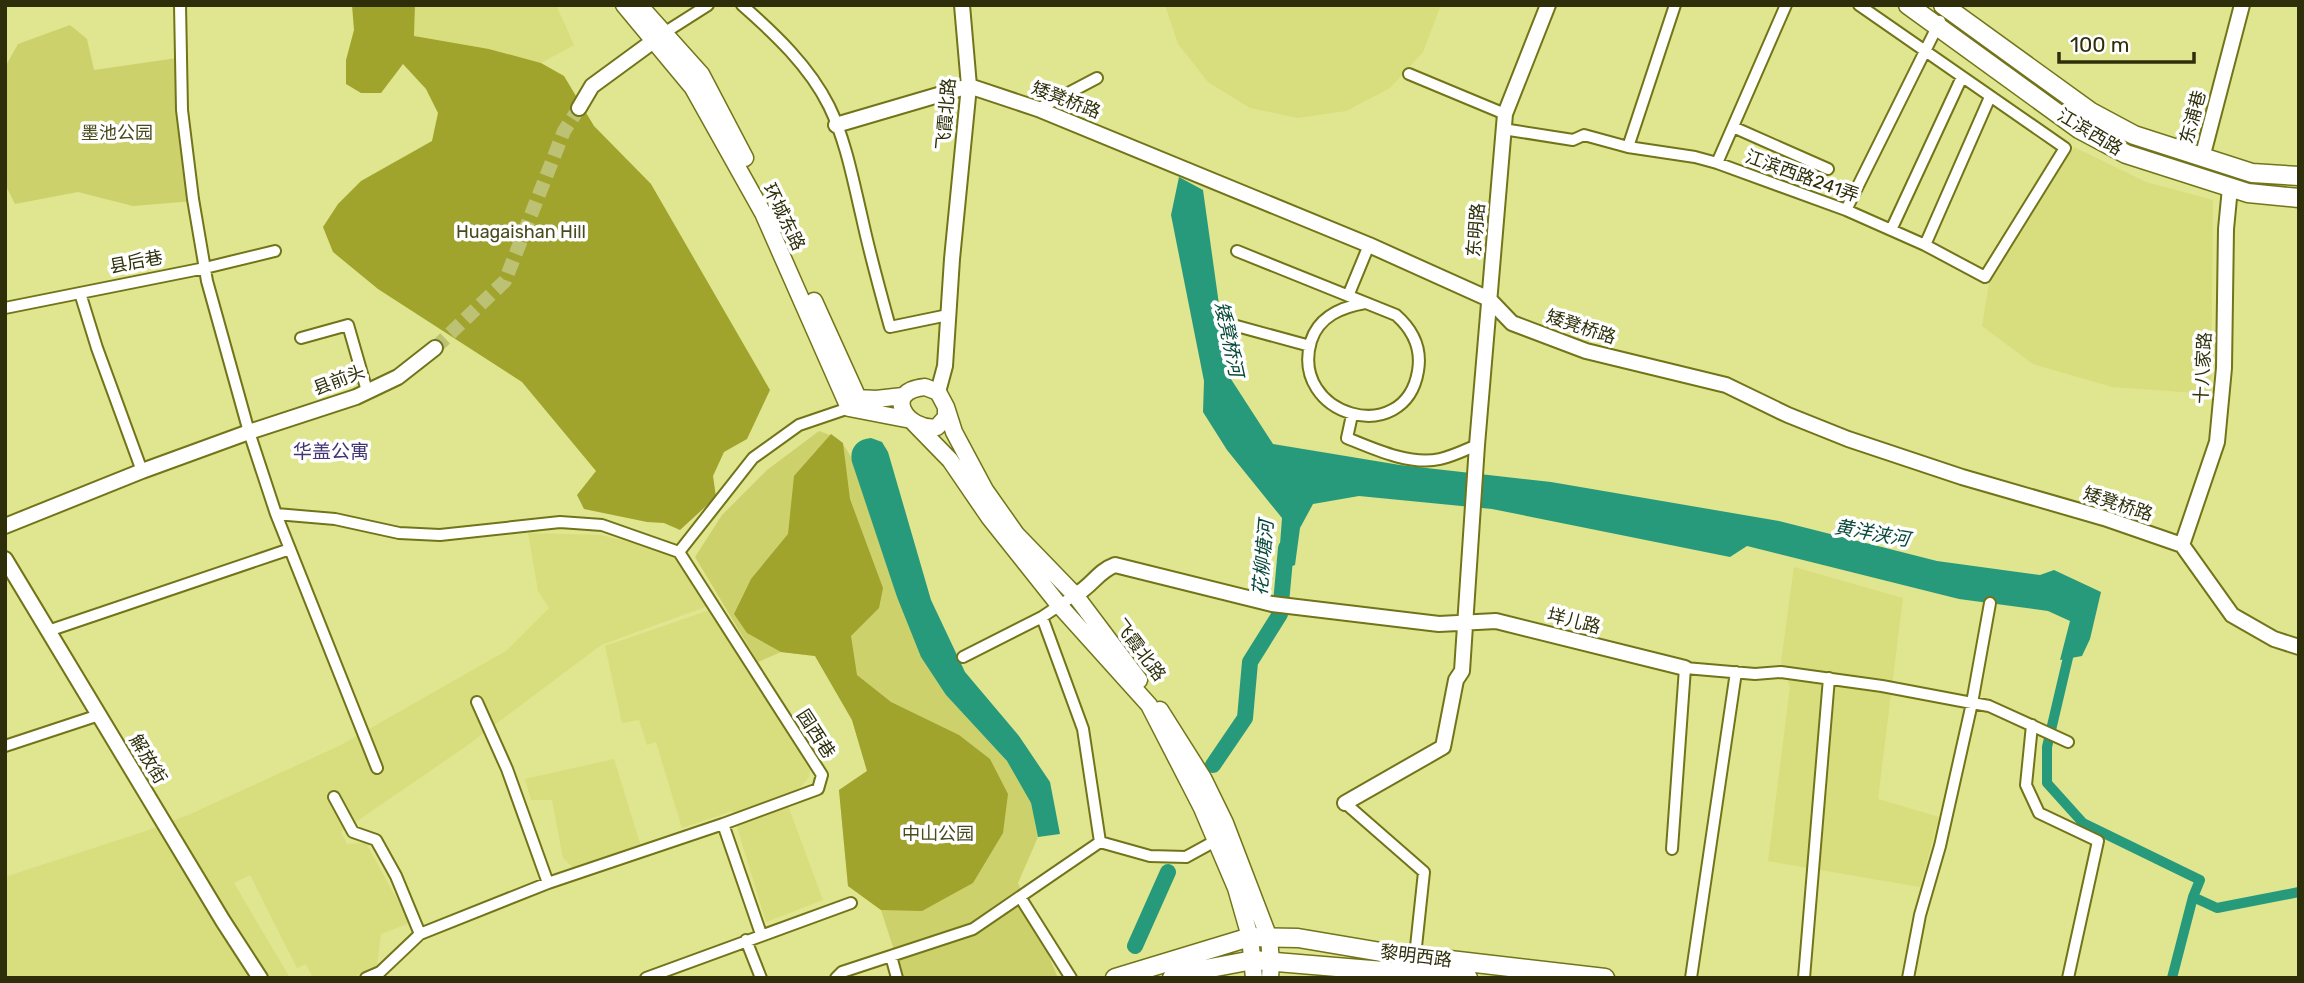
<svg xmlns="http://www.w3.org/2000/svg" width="2304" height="983" viewBox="0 0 2304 983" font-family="Rubik,'Noto Sans SC',sans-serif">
<rect width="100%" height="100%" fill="#e0e58f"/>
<path fill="#d8dd7e" d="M415,5H556L574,45L541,63L489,49L414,36Z
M1165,5H1441L1423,52L1390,88L1346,111L1298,118L1250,108L1208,82L1178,44Z
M2074,147L2146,182L2213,200L2211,394L2112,387L2033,364L1982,326L1989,283Z
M528,533L601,535L673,553L708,606L601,645L465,747L341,832L347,844L366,843L410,923L381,934L377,966L352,978H313L306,964L297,968L250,875L234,883L290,978H5V877L149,830L193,813L341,745L506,651L549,608L538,591Z
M1794,567L1903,598L1878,799L1939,817L1920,887L1768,861L1790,687L1781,662Z
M710,610L810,771L809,777L787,803L823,900L766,922L732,811L682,828L656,742L647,745L639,720L622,723L605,646Z
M614,759L642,850L576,870L563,858L552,800H531L525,779Z"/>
<path fill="#cdd16c" d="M70,25L87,39L94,70L177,58L194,201L133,206L78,192L15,204L5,184V67L18,44Z
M819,431C835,436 843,442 851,457L897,597L946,695L1007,761L1031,803L1038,837L1018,883L1058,978H903L881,910L848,886L839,790L867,771L852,720L815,656L781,652L758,662L695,557L722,515L767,470Z"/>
<path fill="#a0a32c" d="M352,5H415L414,36L489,49L541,63L564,76L594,126L651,184L770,390L747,439L724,452L713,476L716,497L680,530L664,523L647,522L584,509L577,495L596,471L522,382L378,289L333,252L323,227L338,204L361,181L432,141L438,113L426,89L403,64L381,93H361L346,84V60L354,30Z
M831,434L843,443L850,499L883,588L879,608L851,636L857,675L891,702L959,735L990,759L1008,794L1003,833L973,883L922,911L881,910L848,886L839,790L867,771L852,720L815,656L781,652L747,633L734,614L751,579L788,534L794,476Z"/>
<path fill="#289a7c" d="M1179,177L1203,190L1229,376L1273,444L1400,465L1551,482L1779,521L1937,561L2040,575L2054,570L2101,592L2090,639L2082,656L2060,660L2070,621L2048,611L1959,599L1747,546L1730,557L1492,509L1359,496L1313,504L1300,528L1295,565L1278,571L1282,518L1227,450L1203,412L1204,381L1171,215Z
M871,438L882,442L888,452L931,600L965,672L1019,736L1050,782L1060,834L1038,837L1031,803L1007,761L946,695L921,657L897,597L852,462C849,449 857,439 871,438Z"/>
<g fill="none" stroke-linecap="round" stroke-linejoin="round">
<path stroke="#289a7c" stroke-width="10" d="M2070,649L2047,747V783L2083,823L2200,880L2193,897
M2172,978L2193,897L2217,908L2299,892"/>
<path stroke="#289a7c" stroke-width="16" d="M1213,765L1245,718L1250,662L1280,614L1286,548
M1135,946L1168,872"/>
<path stroke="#bcc174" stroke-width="14" stroke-dasharray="14 7" stroke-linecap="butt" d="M435,348L505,281L564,131L579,108"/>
<defs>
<path id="minor" d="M180,5L182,110L193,199L207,281L249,432L276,514L377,768
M742,5C775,34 809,66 829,106C846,141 853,180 862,218C870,255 880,291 890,327L948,315
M1859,5L2065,148L1985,277L1925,245
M664,33L708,5
M1409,74L1505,114
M1038,109L1097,78
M1733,127L1828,169
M1503,129L1573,140L1584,135L1628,147L1695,157L1717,163L1846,210L1925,245L1990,97
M1628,147L1675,5
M1717,163L1786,5
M1846,210L1940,21
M1891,230L1962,77
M1237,251L1396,315C1413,330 1422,348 1418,371C1405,449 1289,416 1311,341C1319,316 1342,307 1365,303
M80,293L97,348L142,471
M1348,296L1369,245
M5,308L205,268L275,251
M1233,325L1310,346
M301,338L348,325L367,391
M1352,415L1347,438C1374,449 1411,466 1440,459C1453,456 1465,450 1477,445
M276,514L335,519L399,533L440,535L560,522L602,525L679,552
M679,552L822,775L818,789L723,824L761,934
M679,552L753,458L799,425L849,408L853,403
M1042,617L1083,729L1100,842
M48,631L290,549
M963,657L1042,617L1075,595
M477,702L507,769L548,883
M2032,725L2026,785L2039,813L2098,841L2068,978
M5,746L99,715
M334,797L353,832L376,840L396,876L420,934
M1345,803L1424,872L1415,956
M1672,849L1685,668L1755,674L1781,672L1882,686L1972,703L1989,706L2068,742
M1020,897L1071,978
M746,940L761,978
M891,956L897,978
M366,978L380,972L420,934L548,883L723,824
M646,978L851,903
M836,978L842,972L973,929L1100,842L1150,856L1186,857L1217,840
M1691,978L1736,672
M1804,978L1829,678
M1908,978L1920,915L1940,846L1972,703L1990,603"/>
<path id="tertiary" d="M579,108L592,86L663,34
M836,125L969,86L1038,109L1369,245L1489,299L1512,323L1586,351L1726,385L1788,415L1848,439L1962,477L2104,518L2182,545L2232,615L2274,639L2299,647
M2202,158L2242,5
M938,392L945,366L952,259L969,86L962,5
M5,526L142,471L249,432L356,397L398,377L435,348
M2182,545L2217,442L2224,368L2226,229L2230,188
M5,559L223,921L260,978
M1075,595C1091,587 1098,571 1115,565L1272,604L1439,624L1496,621L1685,668
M1345,803L1443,747L1456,680L1462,671L1477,445L1505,114L1548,5"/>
<path id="secondary" d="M624,5L693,88L763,213L849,408L911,420L950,460L989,517L1059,605L1149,705L1202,808L1236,888L1250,937L1254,978
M639,5L701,74L745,158
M814,301L858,398L876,399L903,396
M925,387L938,392L946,407V417L937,427C907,432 881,391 925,387Z
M946,407L954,432L985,490L1016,534L1075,595L1139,680
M1160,710L1203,778L1225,823L1269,938L1271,962L1270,978"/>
<path id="primary" d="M1908,5L2079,129L2126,154L2248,193L2299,198
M1943,5L2091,112L2134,135L2252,173L2299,176"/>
<path id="trunk" d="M1115,978L1250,937L1298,938L1381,952L1605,978
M1172,978L1200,970L1253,960L1468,978"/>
</defs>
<use href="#minor" stroke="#727419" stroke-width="14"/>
<use href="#tertiary" stroke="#727419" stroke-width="18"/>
<use href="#secondary" stroke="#727419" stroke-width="19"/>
<use href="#primary" stroke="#727419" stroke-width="21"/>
<use href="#trunk" stroke="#727419" stroke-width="21"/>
<use href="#minor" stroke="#fff" stroke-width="10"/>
<use href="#tertiary" stroke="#fff" stroke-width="14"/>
<use href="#secondary" stroke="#fff" stroke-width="16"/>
<use href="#primary" stroke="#fff" stroke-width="18"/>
<use href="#trunk" stroke="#fff" stroke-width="18"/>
</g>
<g text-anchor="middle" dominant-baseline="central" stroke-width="7" stroke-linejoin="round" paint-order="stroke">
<g font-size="18" fill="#2e2f0a" stroke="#fff">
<text transform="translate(1066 100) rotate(21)">矮凳桥路</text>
<text transform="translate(946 114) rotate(-85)">飞霞北路</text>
<text transform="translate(2193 117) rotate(-75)">东浦巷</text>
<text transform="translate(2090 132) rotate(31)">江滨西路</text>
<text transform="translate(1802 176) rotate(20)">江滨西路241弄</text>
<text transform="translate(784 217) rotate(64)">环城东路</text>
<text transform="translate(1476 230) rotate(-85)">东明路</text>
<text transform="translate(136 262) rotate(-11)">县后巷</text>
<text transform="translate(1581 327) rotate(18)">矮凳桥路</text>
<text transform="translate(2203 368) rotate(-87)">十八家路</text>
<text transform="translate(339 380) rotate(-21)">县前头</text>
<text transform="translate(2118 504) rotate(18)">矮凳桥路</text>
<text transform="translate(1574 621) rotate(14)">垟儿路</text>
<text transform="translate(1140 650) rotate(53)">飞霞北路</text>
<text transform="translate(816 734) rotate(57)">园西巷</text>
<text transform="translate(148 759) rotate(59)">解放街</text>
<text transform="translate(1416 956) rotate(7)">黎明西路</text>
</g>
<g font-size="18" fill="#494b1d" stroke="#fff">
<text x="117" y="133">墨池公园</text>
<text x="521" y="232">Huagaishan Hill</text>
<text x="938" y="834">中山公园</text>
</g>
<g font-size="19" font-style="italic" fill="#074838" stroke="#fff">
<text transform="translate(1229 339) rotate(78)">矮凳桥河</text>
<text transform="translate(1872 533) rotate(10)">黄洋浃河</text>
<text transform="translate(1263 558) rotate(-85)">花柳塘河</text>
</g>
<g font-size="19" fill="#443673" stroke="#fff">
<text x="331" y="451">华盖公寓</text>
</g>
</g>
<rect width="2304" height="983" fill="none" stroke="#2e2f0a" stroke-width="14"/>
<path d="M2059 52v10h135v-10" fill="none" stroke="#2e2f0a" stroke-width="3.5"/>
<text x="2070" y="52" font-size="21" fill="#2e2f0a" stroke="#ffffff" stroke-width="5" paint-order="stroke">100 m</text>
</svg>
